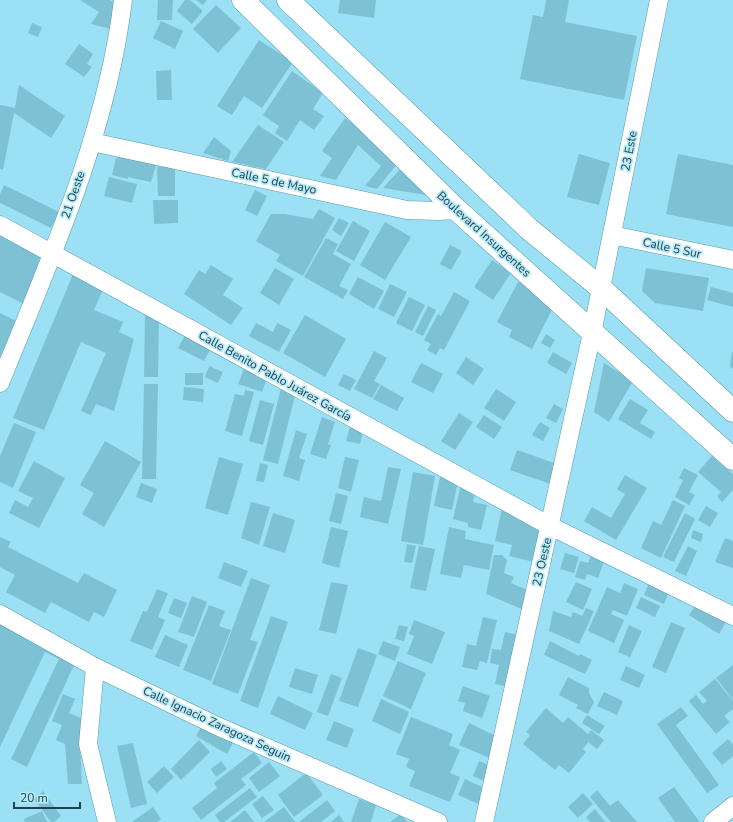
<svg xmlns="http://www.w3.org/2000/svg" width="733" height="822" viewBox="0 0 733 822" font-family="'Nunito Sans',sans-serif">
<rect width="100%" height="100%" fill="#9be0f4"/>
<path fill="#7ec1d5" d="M80,0H110L120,6L119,31L91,24L99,12Z
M158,0H173L172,20H157Z
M185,0H190L203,11L192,24L177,11Z
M196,0H207L203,5Z
M340,0H376L374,18L338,13Z
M546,0H569L565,22L637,36L624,100L520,79L533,15L543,17Z
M216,5L241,28L218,53L193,29Z
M161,21L183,31L175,49L153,38Z
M32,23L42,27L38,37L28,33Z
M259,40L293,62L262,108L244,96L232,115L217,106Z
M79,44L93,54L87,64L92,67L84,77L65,64Z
M171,70L172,100H157L156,71Z
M292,71L323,93L313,109L324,116L314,130L300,120L287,141L275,133L279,126L263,115Z
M19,85L65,116L51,138L14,113Z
M0,105L15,108L3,170L0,169Z
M345,118L356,126L396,165L377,189L365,186L381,166L358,145L336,180L320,176L332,158L322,151Z
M258,125L284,142L266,169L232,162Z
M214,137L231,151L228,161L203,153Z
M579,154L610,163L599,205L567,197Z
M678,154L733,165V227L666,214Z
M130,155L157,162L151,182L128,177V179L112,175L116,158Z
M157,167H175V196H158Z
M402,167L426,195L383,188Z
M109,177L137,184L132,203L104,196Z
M4,185L59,212L51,228L0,203V194Z
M255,190L267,196L257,216L245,210Z
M153,200H178V223L154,224Z
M319,209L335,218L303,276L276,261L280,255L256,241L271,214H285L313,219Z
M339,218L349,223L341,236L332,230Z
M353,221L370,231L354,261L336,251Z
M385,222L411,237L385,280L360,265Z
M0,233L42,252L24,304L0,292Z
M326,238L338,244L333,254L351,264L339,286L348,290L343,299L304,277Z
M450,245L462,251L451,270L440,264Z
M492,260L511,273L493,300L474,287Z
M211,265L233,279L223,295L243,308L231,325L184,294L199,270L205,274Z
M275,268L294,279L279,305L260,293Z
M646,268L709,278L703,311L655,303L642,291Z
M73,274L104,287L94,310L123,322L119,332L134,339L114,411L96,404L91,415L81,411L106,353L81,342L44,430L13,418Z
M358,277L384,291L374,309L349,294Z
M518,282L556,302L532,349L509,337L512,330L497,322Z
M390,284L407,292L394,317L378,309Z
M711,287L733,293V307L707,300Z
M454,292L470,301L444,350L440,348L436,355L427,350L431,344L424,340L438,314L441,316Z
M409,297L425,305L412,331L396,323Z
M428,306L436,310L423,336L415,332Z
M0,313L16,321L0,357Z
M145,315L159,316L158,377H144Z
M305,315L346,339L325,377L283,353Z
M256,323L273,332L277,323L291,330L279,352L249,336Z
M188,330L214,343L204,361L178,348Z
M546,334L555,340L550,348L541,343Z
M374,351L387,358L374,381L380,384L372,398L354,389Z
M553,352L572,363L566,374L547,363Z
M732,352H733V369L730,366Z
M466,357L484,369L473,385L456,373Z
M421,363L443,374L433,393L411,382Z
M604,363L633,381L609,422L594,412Z
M209,366L223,372L218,383L205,377Z
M245,366L268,375L262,392L238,384Z
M185,373H203V385H185Z
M344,374L356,380L350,391L338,385Z
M144,384H158L156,479H142Z
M381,385L404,398L397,411L373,399Z
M184,387L204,389L203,402L183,400Z
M281,388L296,391L278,464L263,460Z
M496,389L516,402L504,421L484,408Z
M245,390L254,392L242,436L225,431L235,394L244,396Z
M630,399L648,410L640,423L655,432L651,439L618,419Z
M260,400L274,404L263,445L249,441Z
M554,404L563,409L556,423L546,418Z
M459,413L473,422L455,450L441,441Z
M484,415L502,427L494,439L476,427Z
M322,417L335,422L328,444L331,445L326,459L310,454Z
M540,422L550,428L543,441L532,435Z
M14,423L36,432L13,488L0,482V456Z
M351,423L364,426L360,444L346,441Z
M296,430L307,434L299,458L305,460L299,481L283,476Z
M105,441L141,462L104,527L82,514L94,493L80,485Z
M517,450L560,465L553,485L510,470Z
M712,456L733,474V490L722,502L717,496L721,492L698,472Z
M219,457L243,464L228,515L205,508Z
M345,457L359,460L351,492L338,488Z
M34,461L65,478L39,528L9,513L15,500L28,507L33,498L18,491Z
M260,463L268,465L264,482L256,481Z
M388,467L401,469L388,524L360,517L364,497L381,501Z
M684,468L698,475L689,492L695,495L689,505L675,497L683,480L679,478Z
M413,472L435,476L423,545L401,541Z
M625,475L647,488L616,540L584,521L592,507L611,518L625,494L617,489Z
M440,477L458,481L452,510L434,506Z
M141,483L157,489L152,503L136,497Z
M461,484L476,487L473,502L487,505L481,530L468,527V523L453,519Z
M336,493L348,496L341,524L329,521Z
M673,500L685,506L661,558L641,548L653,521L661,525Z
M251,502L270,507L259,545L241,538Z
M503,503L543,528L534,562L509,556L512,545L495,541Z
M706,506L718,513L710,527L698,520Z
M273,513L295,520L285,553L263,546Z
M685,513L695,519L674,562L663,557Z
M331,527L348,531L339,568L322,563Z
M449,527L466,531L465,539L494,545L489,570L464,565L461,578L440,574Z
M693,530L703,534L701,542L691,538Z
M0,537L11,542L8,547L78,583L84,573L117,590L104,617L94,612L89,622L51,602L45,613L6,592L15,575L0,567Z
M725,538L733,541V568L715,562Z
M407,544L416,546L412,563L404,562Z
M419,546L435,549L426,591L410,588Z
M688,546L697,551L686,576L675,571Z
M592,552L606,556L598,578L587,574L585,580L575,577L580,561L588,563Z
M565,553L579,557L574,573L560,569Z
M494,555H502L507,560L504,573L514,577L511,583L532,592L524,610L486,594Z
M224,562L248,571L241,587L218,578Z
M251,578L270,585L250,640L258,642L238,694L212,684Z
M650,580L670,589L664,604L644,595Z
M331,582L348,585L336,634L319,630Z
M576,582L592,589L583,610L566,602Z
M624,583L638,589L627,616L613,610L611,614L624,620L614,643L588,631L607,587L620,593Z
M157,589L168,593L158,617L165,620L152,650L130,641L143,611L147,612Z
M192,596L207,602L194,637L178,632Z
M641,597L660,606L655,617L636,608Z
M174,598L187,603L181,618L168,613Z
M697,603L726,622L719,634L689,615Z
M209,605L225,611L219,626L231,630L211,681L183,670Z
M586,608L594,611L579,644L549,631L553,611L571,617L573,612L582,616Z
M271,616L288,622L258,708L240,701Z
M483,617L497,620L487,663L480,661L477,670L462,667L467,644L476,646Z
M0,620L75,663L27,767L11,759L59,659L45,652L0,747Z
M414,620L445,632L432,664L407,654L414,636L409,634Z
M671,622L685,628L666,673L652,667Z
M399,625L408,627L404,641L395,639Z
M629,625L642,631L630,657L618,652Z
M505,632L523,636L513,688L495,684L499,665L490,663L492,649L501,650Z
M165,635L188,645L179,667L155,657Z
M383,641L400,647L395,661L378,654Z
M550,641L579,656L580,654L592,660L585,674L544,655Z
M358,648L377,655L358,707L339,701Z
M398,661L426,673L411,709L383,696Z
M733,665V700L716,678Z
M626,666L645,675L639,688L620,680Z
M295,668L318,675L312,694L289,687Z
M331,674L342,678L328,716L317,712Z
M568,677L589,688V693L594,702L588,714L576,708L578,705L559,695Z
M715,679L733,701V709L724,716L730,722L716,734L689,701L696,695L703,704L707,701L699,692Z
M463,686L490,696L482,718L463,711L465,703L458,701Z
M604,692L623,701L617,715L597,706Z
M63,694L75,699L69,713L88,721L80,743L82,784H68L65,744L56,740L62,725L52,721Z
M278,696L313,713L305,730L270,714Z
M381,699L409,712L400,734L372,721Z
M681,707L688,716L676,725L719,785L707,793L657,724Z
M546,708L563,723L568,717L588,734L591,730L604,740L597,749L588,742L583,749L586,752L569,773L559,765L555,770L523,744L530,735L526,732Z
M587,715L605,726L599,734L582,723Z
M411,717L453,734L449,745L460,750L450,773L460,777L450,802L409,786L415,771L406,767L409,759L396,754Z
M205,720L236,737L227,754L196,736Z
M334,721L354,729L347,748L326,740Z
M469,723L498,737L492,759L459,745Z
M728,739L733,745V756L722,765L712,753Z
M199,740L210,752L181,780L171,769Z
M133,743L147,804L131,808L117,746Z
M254,752L262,763L241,779L246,785L201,820L192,808L217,788L214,783Z
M221,761L227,769L216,777L211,769Z
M479,761L495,768L489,783L473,776Z
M269,762L280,776L259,792L249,778Z
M164,766L174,777L157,793L147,782Z
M306,773L323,795L294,817L278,795Z
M465,779L488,790L481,805L458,795Z
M674,787L699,821L698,822H675L658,798Z
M250,788L257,797L224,822H220L215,815Z
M597,790L610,806L618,800L637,822H611L590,797Z
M43,791L61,816L54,822H51L34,799Z
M583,793L593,804L578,818L568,807Z
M263,796L274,810L262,818L252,804Z
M359,799L376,805L371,822H351Z
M327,800L335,811L321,822H299Z
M153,807L161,819L157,822H132Z
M284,807L295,822H264Z
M595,809L605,822H590L586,817Z
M245,810L254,822H230Z
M42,811L47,822H25L24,819Z
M401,814L407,822H390Z
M339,815L344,822H331Z"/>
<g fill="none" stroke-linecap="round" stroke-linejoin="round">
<defs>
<path id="minor" d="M92,142L407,210L438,211L457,210
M0,225L550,526L733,616
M612,235L733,260
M0,383C50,260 107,133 123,0
M0,614L95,667L217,726L438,822
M95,667L88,744L107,822
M484,822L592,333L659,0
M713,822L733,806"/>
<path id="secondary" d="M243,0L457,210L733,459
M288,0L529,229L601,288L733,411"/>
</defs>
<use href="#minor" stroke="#569aac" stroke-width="19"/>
<use href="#secondary" stroke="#569aac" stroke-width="23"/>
<use href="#minor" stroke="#fff" stroke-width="18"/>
<use href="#secondary" stroke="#fff" stroke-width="22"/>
</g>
<g text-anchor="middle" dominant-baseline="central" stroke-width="3.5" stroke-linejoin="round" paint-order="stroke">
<g font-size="12" fill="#244149" stroke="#b5ebfb">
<text transform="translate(629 151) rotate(-79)">23 Este</text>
<text transform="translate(274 181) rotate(12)">Calle 5 de Mayo</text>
<text transform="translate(73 195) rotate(-71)">21 Oeste</text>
<text transform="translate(484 234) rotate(42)">Boulevard Insurgentes</text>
<text transform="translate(672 248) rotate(12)">Calle 5 Sur</text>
<text transform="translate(275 376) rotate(29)">Calle Benito Pablo Juárez García</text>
<text transform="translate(542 562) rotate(-77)">23 Oeste</text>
<text transform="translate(217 724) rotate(25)">Calle Ignacio Zaragoza Seguin</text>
</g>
</g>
<path d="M14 802v6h66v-6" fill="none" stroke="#244149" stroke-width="2"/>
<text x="20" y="802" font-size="12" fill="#244149" stroke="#b5ebfb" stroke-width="3" paint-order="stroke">20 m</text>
</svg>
